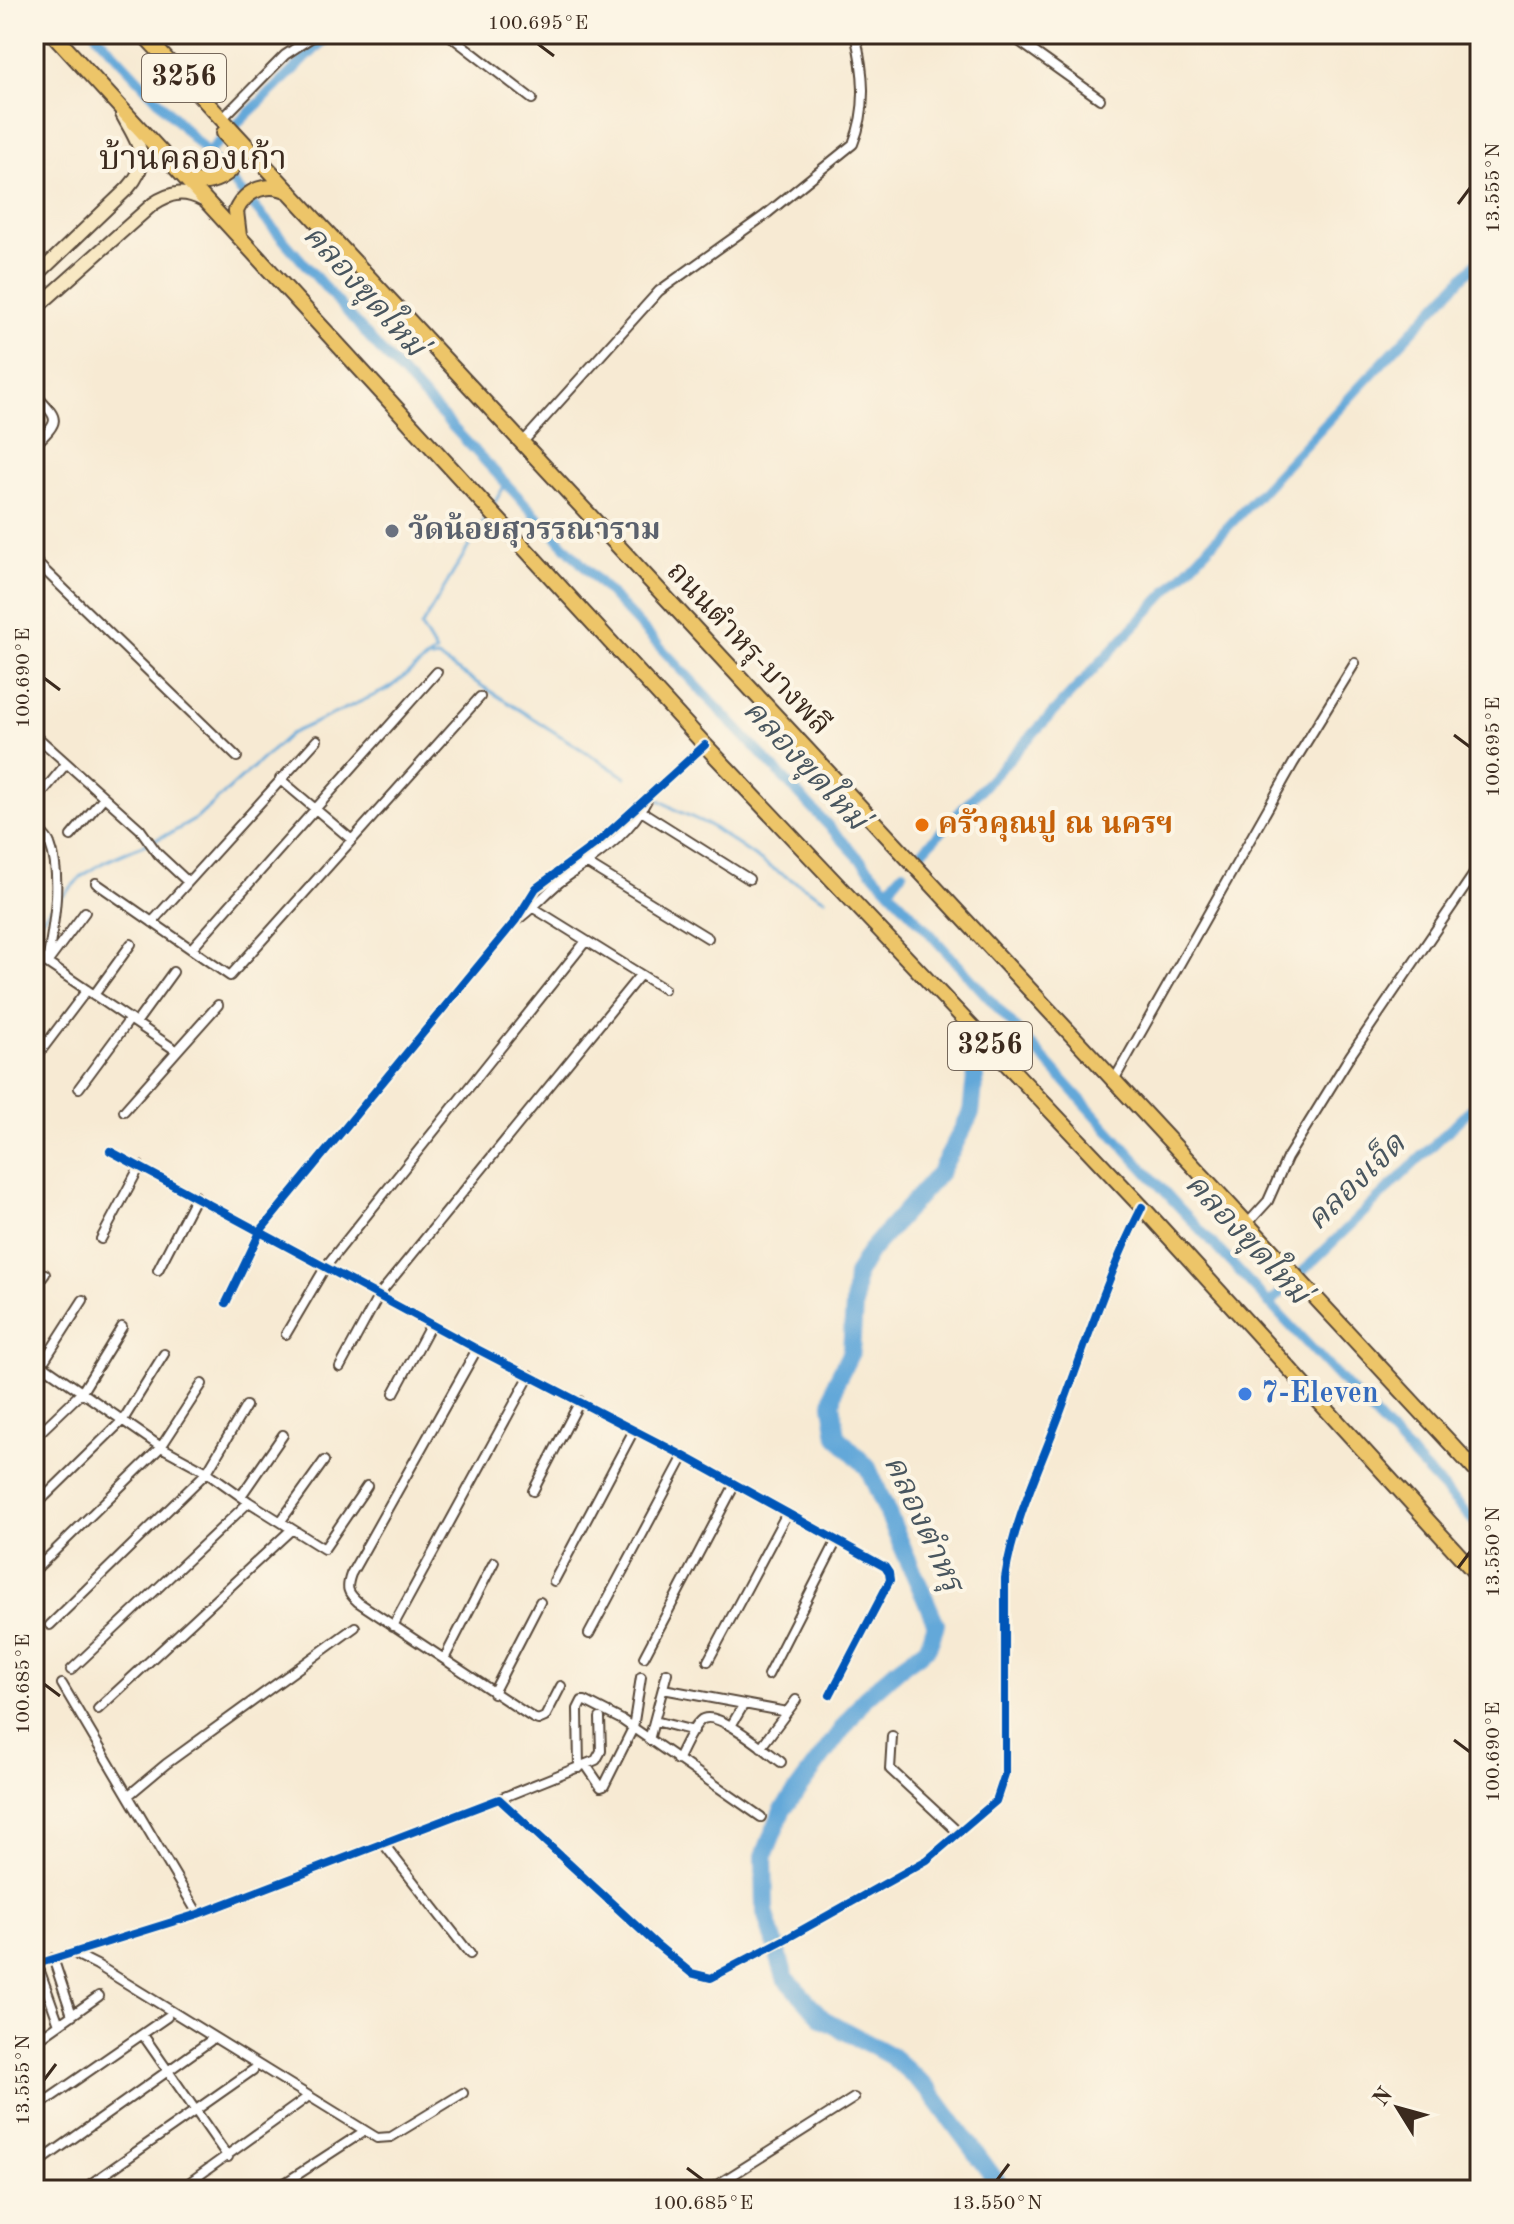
<svg xmlns="http://www.w3.org/2000/svg" width="1514" height="2224" viewBox="0 0 1514 2224" font-family="'Old Standard TT','Noto Serif Thai',serif">
<rect width="100%" height="100%" fill="#fcf5e5"/>
<filter id="ink" filterUnits="userSpaceOnUse"><feTurbulence type="fractalNoise" baseFrequency=".0125" numOctaves="2"/><feDisplacementMap in="SourceGraphic" scale="16" xChannelSelector="R" yChannelSelector="G"/><feConvolveMatrix kernelMatrix="1 2 1 2 8 2 1 2 1" color-interpolation-filters="sRGB"/></filter>
<filter id="wash" filterUnits="userSpaceOnUse"><feTurbulence type="fractalNoise" baseFrequency=".006" numOctaves="4" result="noise"/><feDisplacementMap in="SourceGraphic" scale="32" xChannelSelector="R" yChannelSelector="G"/><feGaussianBlur stdDeviation="1.8" result="paint"/><feColorMatrix in="noise" values="0 0 0 0 0 0 0 0 0 0 0 0 0 0 0 0 0 1.4 0 .05"/><feComposite in="paint" operator="in"/></filter>
<g filter="url(#wash)">
<rect width="100%" height="100%" fill="#f7ead3"/>
<g fill="none" stroke-linecap="round" stroke-linejoin="round">
<path stroke="#64a8d9" stroke-width="3" d="M492,507L506,483
M431,659L438,658L625,777
M658,799L676,810L709,825L770,867L825,899
M57,902L82,876L104,862L173,832L196,819L290,734L388,689L436,652L421,627L488,514
M34,927L52,907
M34,1616L38,1623"/>
<path stroke="#64a8d9" stroke-width="10" d="M96,34L207,153L382,352L923,926L1176,1204L1480,1528
M207,153L331,34
M919,855L1480,259
M888,889L903,872
M1269,1304L1480,1100"/>
<path stroke="#64a8d9" stroke-width="18" d="M977,1060L971,1113L940,1172L870,1251L856,1275L851,1352L836,1382L832,1404L837,1436L868,1468L936,1624L928,1647L899,1668L865,1698L782,1811L764,1856L765,1912L785,1977L823,2019L891,2056L929,2090L1003,2190"/>
</g>
</g>
<g filter="url(#ink)">
<g fill="none" stroke-linecap="round" stroke-linejoin="round">
<defs>
<path id="street" d="M448,34L532,99
M1009,34L1100,99
M222,119L285,55L317,34
M34,393C60,421 61,419 34,446
M522,443L659,291L764,216L853,144C868,108 864,71 855,34
M34,560L237,757
M34,734L140,829L158,854L188,882
M280,779L352,840
M37,799L66,764
M638,809L749,879
M34,825C39,831 48,837 50,844C63,878 53,928 47,963
M71,836L104,797
M586,863L708,938
M96,883L230,976L480,697
M532,907L664,989
M517,920C533,909 545,894 560,882C592,858 629,837 647,800
M152,922L317,740
M191,949L437,672
M50,959L85,912
M34,960L47,963L177,1051L124,1111
M94,995L131,944
M136,1023L173,972
M177,1051L218,1005
M34,1060L87,990
M1114,1080L1293,764L1355,663
M79,1088L130,1019
M110,1151L477,1349L684,1456L885,1567L889,1573L890,1580L830,1695
M1247,1224L1268,1201L1287,1158L1350,1056L1480,865
M101,1239L140,1166
M158,1270L196,1196
M34,1289L45,1274
M226,1303L261,1230L516,920L536,888L598,842L705,745
M286,1334L326,1266L586,941
M477,1349L351,1574C346,1588 347,1592 358,1602L533,1718L538,1720L545,1717L561,1686
M34,1359L161,1447L207,1472L249,1502L292,1529L98,1709
M340,1367L379,1295L640,975
M34,1371L42,1364L83,1300
M394,1393L431,1324
M34,1438L82,1392L122,1327
M533,1491L580,1401
M241,1496L283,1435
M34,1507L123,1420L164,1354
M281,1521L324,1461
M292,1529L324,1549L367,1486
M34,1571L161,1447L202,1384
M554,1581L634,1430
M50,1625L207,1472L246,1406
M393,1626L530,1375
M589,1634L684,1456
M644,1657L734,1486
M444,1659L494,1562
M708,1661L787,1513
M71,1670L249,1502
M768,1675L837,1540
M62,1684L198,1914
M663,1689L787,1712
M493,1693L540,1602
M655,1721L694,1731
M731,1726L744,1704
M892,1736L890,1769L959,1833
M649,1740L667,1673
M761,1747L796,1700
M677,1760C684,1748 690,1730 700,1721C715,1706 767,1752 781,1762
M586,1765L601,1787L604,1786L633,1728L641,1677
M579,1768L578,1709L582,1701H585L622,1720L761,1817
M129,1795L166,1764L355,1627
M499,1799L596,1760L601,1751L600,1718
M383,1843L470,1954
M73,1953L97,1965L377,2138L391,2137L463,2093
M53,1958L72,2015
M37,1963L59,2024
M34,1965L198,1914L499,1799L656,1944L691,1973L711,1978L791,1936L927,1860L996,1801L1005,1774V1578C1013,1523 1039,1469 1059,1416C1085,1346 1108,1274 1142,1207
M143,2035L228,2157
M34,2042L99,1996
M34,2109L167,2017
M34,2166L210,2041
M82,2190L253,2070
M179,2190L305,2099
M274,2190L360,2134
M709,2190L854,2098"/>
<path id="secondary" d="M34,278L128,188C154,160 137,143 122,114
M34,310L153,204C171,192 184,190 203,200"/>
<path id="primary" d="M53,34L705,745L1142,1207L1480,1578
M143,34L1480,1475
M189,178C203,191 239,173 238,154C238,146 229,139 224,133
M239,236L236,211C246,189 269,181 290,192"/>
</defs>
<use href="#street" stroke="#574739" stroke-width="12"/>
<use href="#secondary" stroke="#574739" stroke-width="16"/>
<use href="#primary" stroke="#574739" stroke-width="18"/>
<use href="#street" stroke="#fff" stroke-width="8"/>
<use href="#secondary" stroke="#f8e8c3" stroke-width="12"/>
<use href="#primary" stroke="#edc569" stroke-width="14"/>
<defs>
<path id="cycleway" d="M110,1151L477,1349L684,1456L885,1567L889,1573L890,1580L830,1695
M226,1303L261,1230L516,920L536,888L598,842L705,745
M34,1965L198,1914L499,1799L656,1944L691,1973L711,1978L791,1936L927,1860L996,1801L1005,1774V1578C1013,1523 1039,1469 1059,1416C1085,1346 1108,1274 1142,1207"/>
</defs>
<use href="#cycleway" stroke="#fcf5e5" stroke-width="13"/>
<use href="#cycleway" stroke="#0057b8" stroke-width="8"/>
</g>
</g>
<path fill="none" stroke="#3b2a1e" stroke-width="3" d="M538,44L554,56M1458,204L1470,188M44,678L60,690M1454,735L1470,747M1458,1568L1470,1552M44,1684L60,1696M1454,1740L1470,1752M44,2080L56,2064M687,2168L703,2180M997,2180L1009,2164"/>
<circle fill="#6b7280" stroke="#fcf5e5" stroke-width="3" cx="392" cy="531" r="8"/>
<circle fill="#e8710a" stroke="#fcf5e5" stroke-width="3" cx="922" cy="825" r="8"/>
<circle fill="#3f7fe0" stroke="#fcf5e5" stroke-width="3" cx="1245" cy="1394" r="8"/>
<g text-anchor="middle" dominant-baseline="central" stroke-width="8" stroke-linejoin="round" paint-order="stroke">
<g fill="#fcf5e5" stroke="#75675a" stroke-width="2">
<rect x="142" y="54" width="84" height="48" rx="6"/>
<rect x="948" y="1022" width="84" height="48" rx="6"/>
</g>
<g font-size="28" font-weight="bold" fill="#3b2a1e">
<text x="184" y="78">3256</text>
<text x="990" y="1046">3256</text>
</g>
<g font-size="30" font-weight="bold" fill="#5b616d" stroke="#fcf5e5" text-anchor="start">
<text x="408" y="531">วัดน้อยสุวรรณาราม</text>
</g>
<g font-size="30" fill="#3b2a1e" stroke="#fcf5e5">
<text transform="translate(748 649) rotate(47)">ถนนตำหรุ-บางพลี</text>
</g>
<g font-size="30" font-weight="bold" fill="#c56008" stroke="#fcf5e5" text-anchor="start">
<text x="938" y="825">ครัวคุณปู ณ นครฯ</text>
</g>
<g font-size="30" font-weight="bold" fill="#366cbe" stroke="#fcf5e5" text-anchor="start">
<text x="1261" y="1394">7-Eleven</text>
</g>
<g font-size="32" font-style="italic" fill="#49565f" stroke="#fcf5e5">
<text transform="translate(363 292) rotate(48)">คลองขุดใหม่</text>
<text transform="translate(804 766) rotate(47)">คลองขุดใหม่</text>
<text transform="translate(1357 1183) rotate(-44)">คลองเจ็ด</text>
<text transform="translate(1246 1240) rotate(47)">คลองขุดใหม่</text>
<text transform="translate(922 1524) rotate(65)">คลองตำหรุ</text>
</g>
<g font-size="34" fill="#3b2a1e" stroke="#fcf5e5">
<text x="193" y="160">บ้านคลองเก้า</text>
</g>
</g>
<rect width="1514" height="2224" fill="none" stroke="#fcf5e5" stroke-width="88"/>
<g transform="translate(1398 2108) rotate(307)" stroke="#fcf5e5" stroke-width="6" paint-order="stroke">
<path d="M0-6L14 30L0 20L-14 30Z" fill="#3b2a1e"/>
<text y="-12" font-size="22" font-weight="bold" text-anchor="middle" fill="#3b2a1e">N</text>
</g>
<rect x="44" y="44" width="1426" height="2136" fill="none" stroke="#3b2a1e" stroke-width="3"/>
<g font-size="20" text-anchor="middle" fill="#3b2a1e">
<text x="538" y="29">100.695°E</text>
<text transform="translate(1492 188) rotate(-90)" y="7">13.555°N</text>
<text transform="translate(22 678) rotate(-90)" y="7">100.690°E</text>
<text transform="translate(1492 747) rotate(-90)" y="7">100.695°E</text>
<text transform="translate(1492 1552) rotate(-90)" y="7">13.550°N</text>
<text transform="translate(22 1684) rotate(-90)" y="7">100.685°E</text>
<text transform="translate(1492 1752) rotate(-90)" y="7">100.690°E</text>
<text transform="translate(22 2080) rotate(-90)" y="7">13.555°N</text>
<text x="703" y="2209">100.685°E</text>
<text x="997" y="2209">13.550°N</text>
</g>
</svg>
